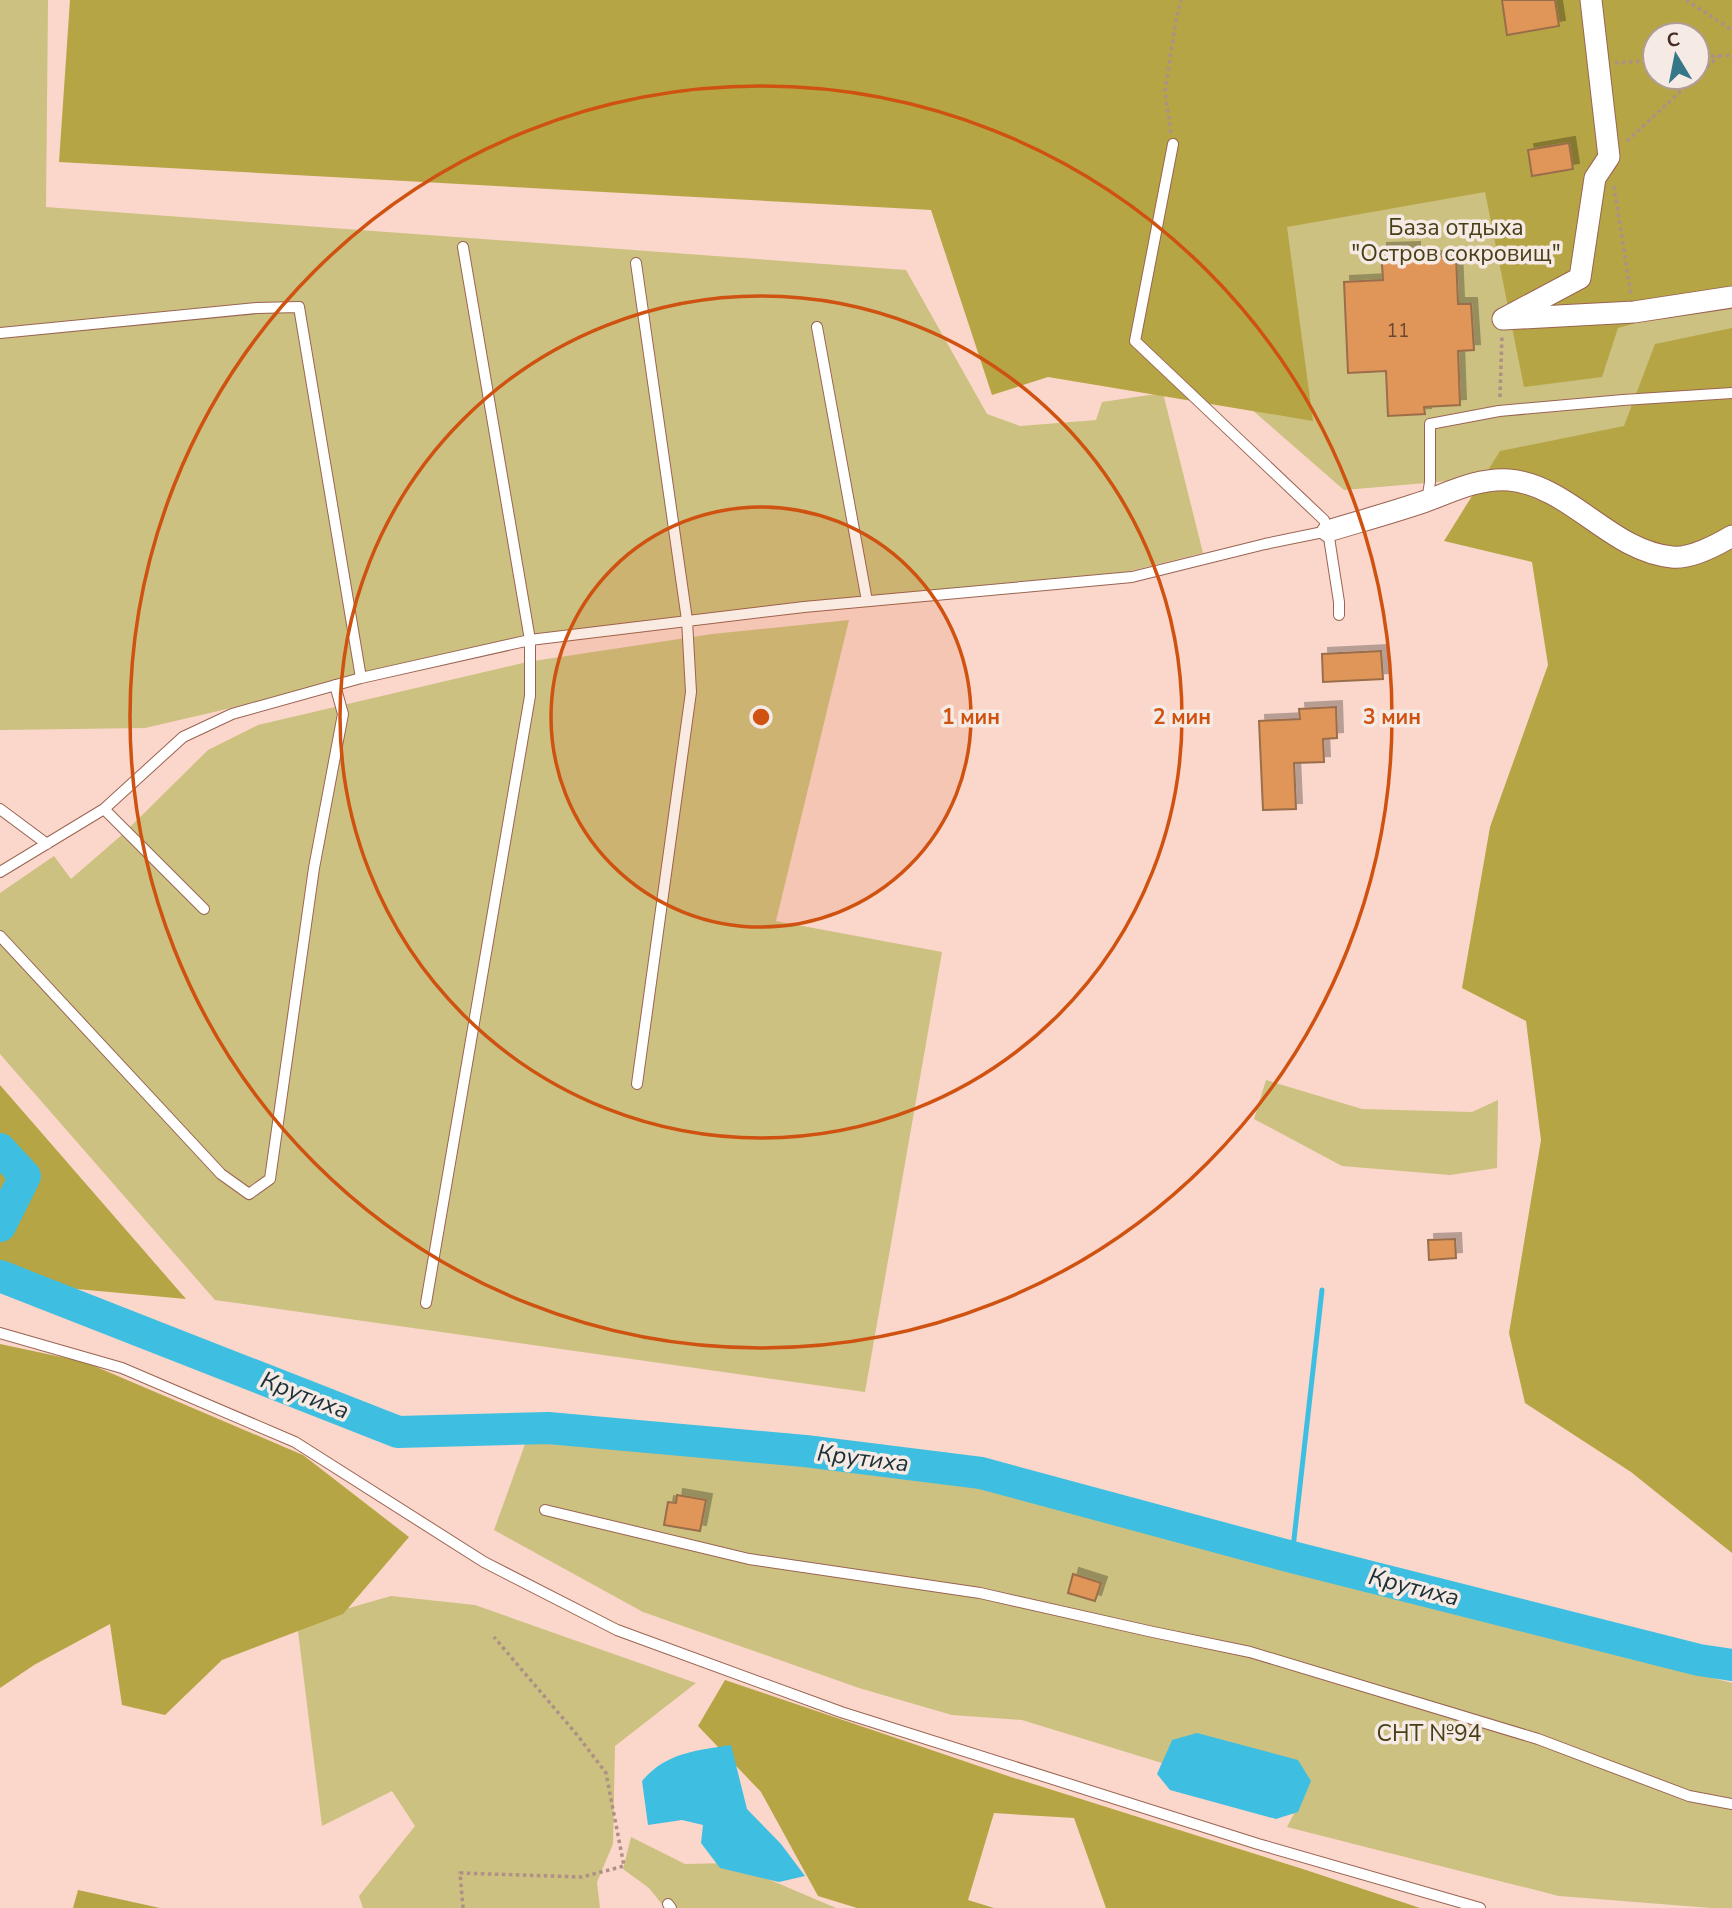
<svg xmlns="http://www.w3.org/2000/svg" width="1732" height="1908" viewBox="0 0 1732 1908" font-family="'Nunito Sans',sans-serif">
<defs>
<filter id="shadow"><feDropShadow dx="6" dy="-6" stdDeviation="0" flood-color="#0004"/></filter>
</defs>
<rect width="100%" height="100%" fill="#fbd6ca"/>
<path fill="#ccc180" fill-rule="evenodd" d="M0,0H48L46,207L906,270L987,414L1020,426L1096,420L1102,402L1163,393L1203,553L1118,574L558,632L145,728L0,730Z
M1237,0H1732V457L1344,490L1203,367ZM1655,35H1697V77H1655Z
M849,620L776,921L942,952L865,1392L215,1300L0,1054V893L54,856L71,879L124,833L208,750L258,725L527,662L712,634Z
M1266,1080L1362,1109L1472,1112L1498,1100L1497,1168L1450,1175L1342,1166L1254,1119Z
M528,1436L967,1475L1504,1623L1732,1683V1908H1711L1559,1896L1287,1827L1311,1781L1172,1740L1162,1763L1022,1720L952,1715L859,1688L643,1612L494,1530Z
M391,1596L475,1605L696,1683L615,1746L613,1844L597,1882L600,1908H363L359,1896L415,1826L392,1791L322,1826L297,1623Z
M631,1837L685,1864L730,1863L836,1908H665L649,1888L623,1869Z"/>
<path fill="#b6a544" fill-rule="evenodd" d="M70,0H1732V296L1618,328L1602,377L1524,387L1485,192L1287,227L1313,421L1048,377L992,395L931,210L59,162ZM1655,35H1697V77H1655Z
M1732,328V1553L1631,1472L1525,1403L1509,1333L1541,1140L1526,1021L1462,988L1490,827L1548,665L1532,562L1444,541L1500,451L1624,426L1655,344Z
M0,1085L186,1299L0,1282Z
M0,1344L85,1362L303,1455L409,1537L343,1614L222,1660L165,1715L122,1705L110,1624L34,1665L0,1688Z
M725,1680L1011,1777L1306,1870L1420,1908H1106L1074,1818L994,1813L968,1900L994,1908H857L818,1896L761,1792L698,1726Z
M78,1890L160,1908H73Z"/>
<path fill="#3ebfe1" d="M1197,1733L1298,1760L1311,1781L1298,1812L1276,1819L1170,1790L1157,1774L1172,1740Z
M731,1745L747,1809L781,1844L805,1876L779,1882L720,1868L701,1843L703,1825L682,1820L648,1825L642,1781C667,1752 695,1751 731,1745Z"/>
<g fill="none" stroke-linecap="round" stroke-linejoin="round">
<path stroke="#3ebfe1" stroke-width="5" d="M1292,1557L1322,1290"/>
<path stroke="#3ebfe1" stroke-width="32" d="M0,1149L25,1176L0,1226
M0,1276L398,1432L548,1428L805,1451L981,1473L1292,1557L1699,1660L1732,1665"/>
</g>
<path fill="#e09658" stroke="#9a6e4b" stroke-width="2" filter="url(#shadow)" d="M1502,0H1555L1559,26L1507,35Z
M1569,143L1573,169L1532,176L1528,150Z
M1414,248V258L1456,256L1458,304H1471L1474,350L1458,351L1460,405L1424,407L1425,414L1388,416L1386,371L1348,373L1344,282L1383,280L1381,249Z
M1381,651L1383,679L1323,682L1322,654Z
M1336,707L1337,738L1323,739L1324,762L1294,763L1296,809L1263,810L1259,721L1300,719L1299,709Z
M1455,1239L1456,1258L1429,1260L1428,1240Z
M677,1495L706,1500L700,1531L664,1525L668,1502L676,1503Z
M1073,1574L1101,1583L1095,1601L1068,1593Z"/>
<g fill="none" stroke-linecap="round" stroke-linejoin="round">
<defs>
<path id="service" d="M1173,144L1135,341L1324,520L1328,531L1339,602V615
M636,263L687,620L691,692L637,1084
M817,327L867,601
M0,333L257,308L299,307L361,678
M1427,501L1430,482V424L1499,411L1623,400L1732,393
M0,809L47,844
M104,809L204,909
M0,872L104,809L183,737L232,714L361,678L530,640L804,607L1132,577L1265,544L1328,531
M0,936L221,1174L249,1194L270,1179L314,868L343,714L335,685
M426,1303L530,696V640L463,247
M0,1333L122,1368L295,1442L484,1562L617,1630L841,1712L1258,1844L1480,1908
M545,1510L749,1559L980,1593L1153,1632L1250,1652L1538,1739L1689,1796L1732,1804
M668,1904L671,1908"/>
<path id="minor" d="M1591,0L1609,157L1595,178L1580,278L1503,319L1634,312L1732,297
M1328,531C1361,521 1394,512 1426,501C1453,491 1479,478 1509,480C1571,486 1610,551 1672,557C1690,559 1717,545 1732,536"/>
</defs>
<use href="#service" stroke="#9a6452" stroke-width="12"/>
<use href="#minor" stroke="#9a6452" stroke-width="23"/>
<path stroke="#af9086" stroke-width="3.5" stroke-dasharray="3.5 3.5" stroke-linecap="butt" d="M1686,0L1732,30
M1719,56L1732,55
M1697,57L1719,56L1697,76
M1615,63L1655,60
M1171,133L1165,91L1176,20L1181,0
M1627,141L1696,77
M1614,186L1631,296
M1500,397L1502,335
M463,1908L460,1873L582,1877L624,1866L606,1773L578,1736L494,1637"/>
<use href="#service" stroke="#fff" stroke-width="10"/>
<use href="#minor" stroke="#fff" stroke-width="21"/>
</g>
<circle cx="761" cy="717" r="210" fill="#cf5210" fill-opacity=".12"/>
<g fill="none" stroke="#cf5210" stroke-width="3.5">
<circle cx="761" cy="717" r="210"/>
<circle cx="761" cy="717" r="421"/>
<circle cx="761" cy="717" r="631"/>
</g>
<g text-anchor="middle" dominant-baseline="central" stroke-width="7" stroke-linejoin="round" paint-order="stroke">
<g font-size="19" fill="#6b4732">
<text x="1398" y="331">11</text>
</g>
<g font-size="23" fill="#474017" stroke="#f6eae5">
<text x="1456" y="227">База отдыха<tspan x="1456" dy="26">"Остров сокровищ"</tspan></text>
<text x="1429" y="1733">СНТ №94</text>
</g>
<g font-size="24" font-style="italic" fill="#1b3037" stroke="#f6eae5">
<text transform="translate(305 1395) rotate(21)">Крутиха</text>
<text transform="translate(863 1458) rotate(7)">Крутиха</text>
<text transform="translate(1414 1587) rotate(14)">Крутиха</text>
</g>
</g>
<circle cx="761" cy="717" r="10" fill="#cf5210" stroke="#f6eae5" stroke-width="3.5"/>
<g font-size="21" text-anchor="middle" font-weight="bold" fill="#cf5210" stroke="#f6eae5" stroke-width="7" stroke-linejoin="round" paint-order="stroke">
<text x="971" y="724">1 мин</text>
<text x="1182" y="724">2 мин</text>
<text x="1392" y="724">3 мин</text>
</g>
<g transform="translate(1676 56) rotate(350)"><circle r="33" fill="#f6eae5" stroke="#af9e98" stroke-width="2"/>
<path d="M0-5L12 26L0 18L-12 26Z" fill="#357689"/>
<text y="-10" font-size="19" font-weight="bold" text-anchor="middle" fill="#442d25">С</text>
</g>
</svg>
